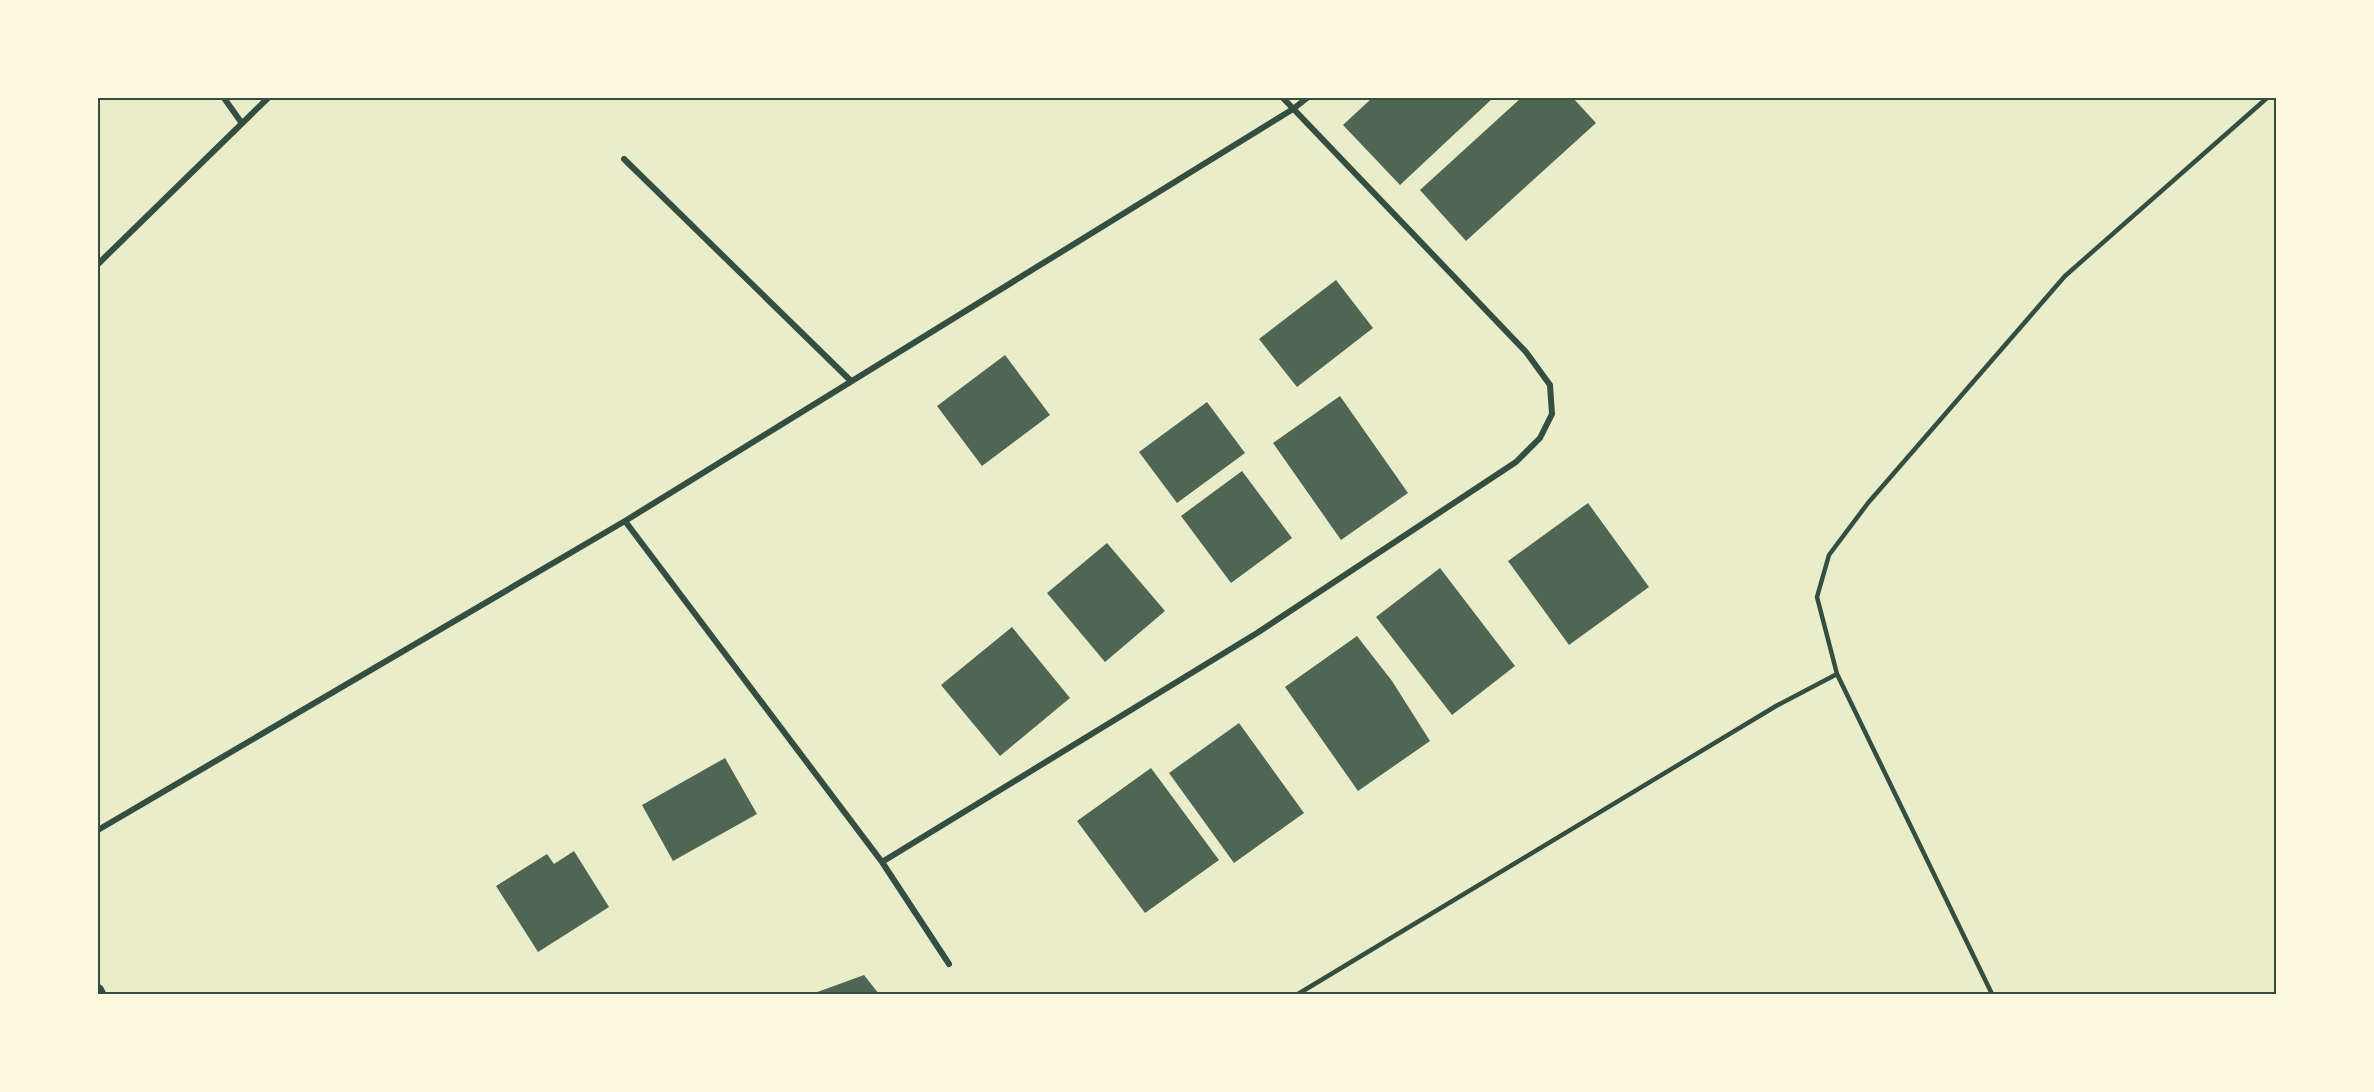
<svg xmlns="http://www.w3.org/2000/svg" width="2374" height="1092" viewBox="0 0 2374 1092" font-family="Figtree,sans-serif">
<rect width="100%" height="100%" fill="#e9edc9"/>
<path fill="#4f6655" d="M1372,98H1493L1400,185L1343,125Z
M1521,98H1573L1596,123L1466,241L1420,190Z
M1336,280L1373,328L1297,387L1259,339Z
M1005,355L1050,415L982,466L937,406Z
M1340,396L1408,493L1341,540L1273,443Z
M1207,402L1245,453L1177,503L1139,452Z
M1242,471L1292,538L1231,583L1181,516Z
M1588,503L1649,587L1569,645L1508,561Z
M1107,543L1165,611L1105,662L1047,593Z
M1440,568L1515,666L1452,715L1376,617Z
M1012,627L1070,698L1000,756L941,685Z
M1357,636L1392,681L1430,741L1358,791L1285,687Z
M1239,723L1304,813L1234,863L1169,773Z
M725,758L757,814L673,861L642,805Z
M1151,768L1219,860L1145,913L1077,821Z
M574,851L609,907L538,952L496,886L547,854L554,864Z
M864,975L879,994H812Z"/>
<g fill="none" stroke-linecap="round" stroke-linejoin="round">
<path stroke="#344e41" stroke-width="4.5" d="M1837,674L1992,994
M1298,994L1776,706L1837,674L1817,597L1829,555L1868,503L2065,276L2267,98"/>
<path stroke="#344e41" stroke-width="6" d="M224,98L241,122
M624,159L851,381
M98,264L268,98
M625,521L882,862L949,964
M98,830L625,521L1293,109L1307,98
M882,862L1257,633L1516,462L1540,438L1552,414L1550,385L1526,352L1283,98"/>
<path stroke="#344e41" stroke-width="12" d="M98,990L100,994"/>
</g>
<rect width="2374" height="1092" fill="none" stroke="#fefae0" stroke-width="198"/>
<rect x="99" y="99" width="2176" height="894" fill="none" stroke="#344e41" stroke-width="2"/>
</svg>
